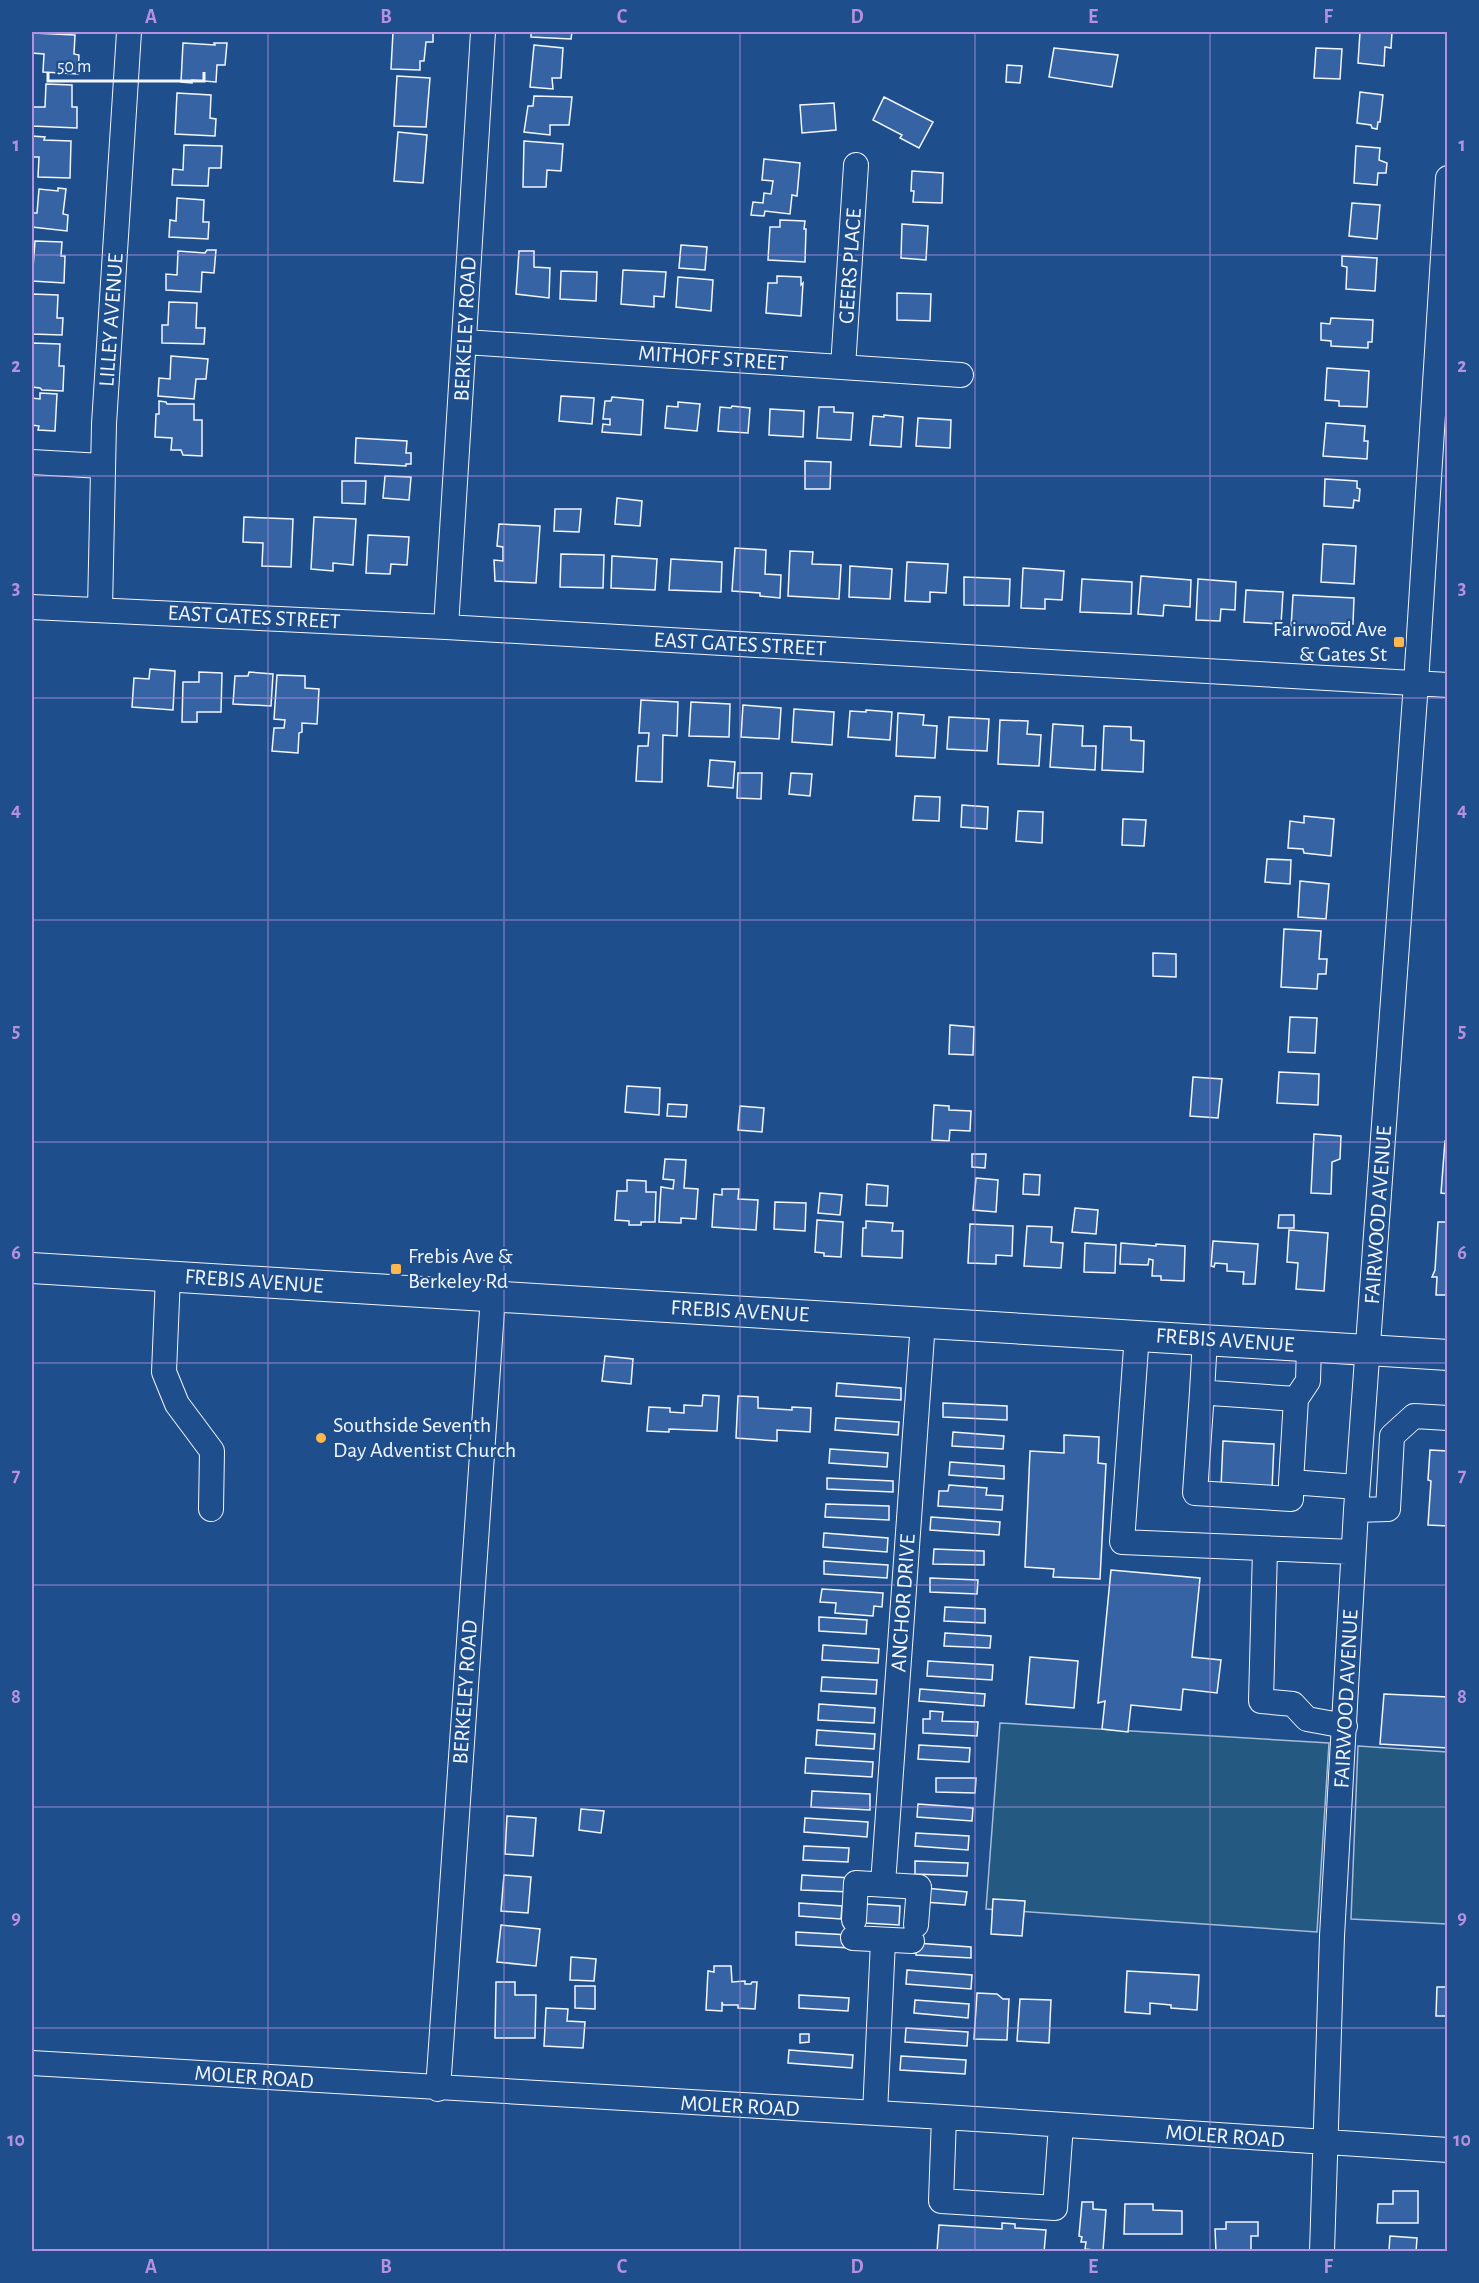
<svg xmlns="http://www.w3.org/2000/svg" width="1479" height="2283" viewBox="0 0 1479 2283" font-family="'Alegreya Sans',sans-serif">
<rect width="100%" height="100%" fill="#1f4e8c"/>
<path fill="#245a82" stroke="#a8bbd7" stroke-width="1.5" d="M1000,1723L1329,1743L1317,1932L986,1909Z
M1358,1746L1447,1752V1924L1351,1919Z"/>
<path fill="#3563a3" stroke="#f2f6ff" stroke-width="1.5" d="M393,32H433V42H426L424,61H420V70L391,69Z
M524,32H572L571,39L531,37V33Z
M1360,32H1392L1391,48L1385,47L1384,66L1358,63Z
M33,33L75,35L74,54L79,55L78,74L43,72L44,54L32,53Z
M183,43L215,45L214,43H227L225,65H217L216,82L192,80V83L181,82Z
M534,45L563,48L561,78H552L553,89L530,87Z
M1054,48L1118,55L1112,87L1049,77Z
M1316,48L1342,49L1340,79L1314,78Z
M1007,65L1022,66L1020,83L1006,82Z
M397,76L430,78L426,127L394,126Z
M46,84L72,85V107H77V128L32,126V98V107H45Z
M1360,92L1383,95L1380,122H1378L1377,129L1372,128L1371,125L1357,123Z
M177,93L211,95L210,118L216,119L215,136L175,134Z
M534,96L572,97L569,125H550V135L524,132L528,106H533Z
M884,97L933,122L919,148L900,138L902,135L873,120Z
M834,103L836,130L802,133L800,105Z
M398,132L427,135L423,183L394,181Z
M32,136L45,137L44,140L71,141L70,178L38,177L39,157H32Z
M524,141L563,144L561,171L547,170L546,187H523Z
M184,145L222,146L221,168H209L208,186L172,185L173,169L183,170Z
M1356,146L1380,148L1379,160L1387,163L1386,173H1378L1377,185L1354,183Z
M764,159L800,163L797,196L792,195L790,214L765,211L764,216L751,215L753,202L763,203L764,193L771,194L773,181L762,180Z
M912,171L943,173L942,203L913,202L914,191H911Z
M58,188L66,189L63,214L68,215L67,231L32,227V213H37L39,189L58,191Z
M177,198L204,200L203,222H209L208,239L169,237L170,220L176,221Z
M1352,203L1380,205L1377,239L1349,236Z
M780,220L805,221L804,229H806L805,262L768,260L770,227H780Z
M902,224L928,226L926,260L901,258Z
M35,241L62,242L61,256H65L64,283L32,281Z
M681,245L707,247L705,270L679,268Z
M207,250H216L214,273L202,272L201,292L166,290V274L177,275L178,251L205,253Z
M519,251H534V267L550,268L549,298L516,294Z
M1342,256L1377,258L1375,291L1346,289L1347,267L1342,266Z
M623,270L666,272L664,297L654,296V307L621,304Z
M561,271L597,272L596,301L560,299Z
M777,276L801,277V285L803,283L801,316L766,313L768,283H777Z
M678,277L713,280L711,311L676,307Z
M897,293L931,294L930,321L897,320Z
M32,294L58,295L57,318H63L62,335L32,334Z
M169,302L197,303L196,328H205L204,344L162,343V325H168Z
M1331,318L1373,320L1372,342H1368V348L1331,346V341L1321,340V323L1330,324Z
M32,343L60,344L59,366H64L63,391L42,390L40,388L32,387Z
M171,356L208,359L206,379H196L194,399L158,396L159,378L170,379Z
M1327,368L1369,371L1367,407L1339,406V401L1325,400Z
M40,393L57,394L55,431L38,430L39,426L32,425V398L40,399Z
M561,396L594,398L592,424L559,421Z
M612,397L643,400L641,435L602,432L603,424L610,425V419H603L605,401H611Z
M159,401L166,402L167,404H194V420H202V456L183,455L181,450H171L172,438L155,437L156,414H159Z
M678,402L700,404L697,431L665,428L667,406L678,407Z
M732,406L750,408L748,433L718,431L720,407L731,408Z
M819,407H834V412L853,413L851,440L817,438Z
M770,409L804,411L803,437L769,435Z
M884,415L903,417L901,447L870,445L873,416L884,417Z
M918,418L951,420L950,448L916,446Z
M1326,423L1365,426L1364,441H1368L1367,459L1323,456Z
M356,438L407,441L406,453H411V464H406V466L355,463Z
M805,461L831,462L830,489H805Z
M385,476L411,477L409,500L383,498Z
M1325,479L1357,481V488L1360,489L1359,501L1354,500L1353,508L1324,506Z
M342,481H366L365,504L342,503Z
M617,498L642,501L640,526L615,524Z
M555,509H581L579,532L554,531Z
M244,517L293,519L291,567L262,566L263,543L243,542Z
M314,517L356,519L353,565L333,563V571L311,569Z
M499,524L540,526L536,583L495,581L494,560L503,561V547L497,546Z
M368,535L409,537L407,565L391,564L390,574L366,573Z
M1323,544L1356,546L1354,584L1321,582Z
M735,548L766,550L765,574L781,575L780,598L760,596V593L732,591Z
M790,551L813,552L812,564L841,565L839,599L788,596Z
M561,554L604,555L603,588L560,587Z
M612,556L657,559L655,590L611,588Z
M671,559L722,562L721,592L669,590Z
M907,562L948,564L946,593L930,592V602L905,601Z
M850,566L892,569L890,599L849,597Z
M1023,568L1064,571L1062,600L1045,599V609L1021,608Z
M1141,576L1191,580L1190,607L1164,605L1163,616L1138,614Z
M964,577L1010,579L1009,606L964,605Z
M1082,579L1132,582L1131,614L1080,612Z
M1198,579L1236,582L1235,610L1221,609L1220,621L1196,620Z
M1246,590L1283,592L1281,624L1244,622Z
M1293,595L1354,598L1353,624L1332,623V630L1291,628Z
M150,669L175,671L173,710L132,707L134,678L149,679Z
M199,672L222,673L221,712H197V722H182L183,682H199Z
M249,672L273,674L271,706L233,704L235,676H248Z
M277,675L305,676V688L319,689L317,724L302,723V732L299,733L298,753L272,751L274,728H284L285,720L274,719Z
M641,700L678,702L677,736L663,735L662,782L636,781L638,746H648L649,733H639Z
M691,702L730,704L729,737L689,736Z
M743,705L781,708L779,739L741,737Z
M794,709L834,712L832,745L792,742Z
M866,710L892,712L890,740L848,737L850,711L866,712Z
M898,713L924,715L923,725L937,726L935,758L896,756Z
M949,717L989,719L987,751L947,749Z
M1000,720L1028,721L1027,734L1041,735L1039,766L998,764Z
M1053,724L1083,726L1082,746H1096L1095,770L1050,767Z
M1104,726L1131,727V740L1144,741L1143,772L1102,770Z
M710,760L735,762L733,788L708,786Z
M738,773H762L761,799L737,798Z
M791,773L812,774L810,796L789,794Z
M915,796L940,797L939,821L913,820Z
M962,805L988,807L987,829L961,827Z
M1018,811L1043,812L1042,843L1016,841Z
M1304,816L1334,819L1331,856L1304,853L1303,849L1288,848L1290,821L1304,823Z
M1123,819L1146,820L1144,846L1122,845Z
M1267,859L1291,860L1290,884L1265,882Z
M1300,881L1329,884L1326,919L1298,917Z
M1284,929L1321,931L1319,959H1327L1326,974H1318L1317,989L1281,987Z
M1153,953L1176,954V977L1153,976Z
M1290,1017L1317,1018L1315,1053L1288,1052Z
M950,1025L974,1027L973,1055L949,1054Z
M1279,1072L1319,1074L1318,1105L1277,1103Z
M1193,1077L1222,1079L1218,1118L1190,1116Z
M627,1086L660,1088L659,1115L625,1112Z
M668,1104L687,1105L686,1117L667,1116Z
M934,1105L949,1106V1110L971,1111L970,1131L950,1130L949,1141L932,1140Z
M740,1106L764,1108L762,1132L738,1130Z
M1314,1134L1341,1136L1340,1159L1332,1162L1331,1194L1311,1193Z
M1445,1141H1448V1194L1441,1193Z
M972,1154H986L985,1168L972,1167Z
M665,1159L686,1160L684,1188L698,1189L696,1219L681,1218V1223L659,1222L661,1187L673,1189L674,1180L663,1179Z
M1024,1174L1040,1175L1039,1195L1023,1194Z
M976,1178L998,1180L996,1212L973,1210Z
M627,1180L646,1181V1192H656L655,1222H641V1225H629V1221L615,1220L617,1191H627Z
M867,1184L888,1186L887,1206L866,1205Z
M722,1189H739L738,1199L758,1200L756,1230L712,1227L714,1194L722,1195Z
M820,1193L842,1195L840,1215L818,1213Z
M775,1202L806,1203L805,1231L774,1229Z
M1075,1208L1098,1210L1096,1234L1072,1232Z
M1279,1215H1294V1228H1278Z
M817,1220L843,1222L841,1257L824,1256V1253L815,1252Z
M866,1221L893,1223L892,1231H903L902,1258L862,1256L863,1228H866Z
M1438,1222H1448V1295H1436L1437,1277H1432L1435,1270Z
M970,1224L1013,1226L1012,1256L996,1255V1264L968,1263Z
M1027,1226L1052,1227L1051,1242L1063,1243L1061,1268L1024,1266Z
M1289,1230L1328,1233L1324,1291L1296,1289L1298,1263L1287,1262Z
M1213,1241L1258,1244L1255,1284H1243L1244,1272L1227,1271V1264L1215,1263L1214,1267L1211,1266Z
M1085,1243L1116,1245L1115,1273L1084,1272Z
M1121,1243L1156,1246V1244L1185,1246L1184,1281L1161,1280V1276H1152L1153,1260L1149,1259L1148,1265L1120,1264Z
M605,1356L633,1359L631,1384L602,1381Z
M837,1383L901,1388V1400L836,1396Z
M703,1395L719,1396L717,1431L669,1429V1432L647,1431L649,1407L670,1408V1412L684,1413V1405L702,1406Z
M738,1396L758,1397V1408L792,1410V1407L811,1408L810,1432L777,1430V1441L736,1438Z
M943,1403L1007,1406V1420L943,1417Z
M836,1418L899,1422L898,1435L835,1430Z
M953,1432L1004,1436L1003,1449L952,1446Z
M1064,1435L1099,1437L1098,1463L1106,1464L1100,1579L1053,1577L1054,1569L1025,1567L1030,1451L1064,1453Z
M1223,1441L1274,1444L1272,1489L1221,1487Z
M830,1449L888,1453L887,1467L829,1463Z
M1430,1450L1448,1451V1526L1428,1525L1431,1481L1428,1480Z
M950,1462L1004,1466V1479L949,1475Z
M827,1478L893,1481V1492L827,1489Z
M949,1485L987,1488L986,1495L1003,1496L1002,1510L938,1506L939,1491H948Z
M826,1504L889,1506V1520L825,1517Z
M931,1517L1000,1522L999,1535L930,1530Z
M824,1533L888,1538L887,1552L823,1547Z
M934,1549L984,1551V1565L933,1564Z
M824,1561L888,1565L887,1578L824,1574Z
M1111,1570L1200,1578L1192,1657L1221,1660L1217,1693L1183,1689L1181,1710L1131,1705L1128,1732L1102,1729L1105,1701L1098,1703Z
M930,1578L978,1580L977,1594L930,1592Z
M822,1589L883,1593L882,1607L874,1606L873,1616L835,1613L836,1603L820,1602Z
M945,1607L985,1609V1623L944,1621Z
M819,1617L867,1620L866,1634L819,1631Z
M945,1633L991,1636L990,1648L944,1646Z
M823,1645L879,1649L878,1663L822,1660Z
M1030,1657L1078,1661L1074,1708L1026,1704Z
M928,1661L993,1665L992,1680L927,1676Z
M822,1677L877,1680L876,1694L821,1691Z
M920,1689L985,1694L984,1706L919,1701Z
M1384,1694L1448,1697V1748L1380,1744Z
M819,1704L875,1708L874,1723L818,1720Z
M930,1711L943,1712L942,1721L978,1722L977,1736L923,1733V1719H930Z
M817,1730L875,1734L874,1749L816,1745Z
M919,1745L970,1748L969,1762L918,1759Z
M806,1758L873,1762L872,1777L805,1773Z
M936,1778H976L975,1793L936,1792Z
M812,1791L870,1794V1810L811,1807Z
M918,1804L973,1808L972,1821L917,1817Z
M581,1809L604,1811L601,1833L579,1830Z
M507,1816L536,1818L533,1856L505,1854Z
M805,1818L868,1822L867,1837L804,1832Z
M916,1833L969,1836L968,1850L915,1846Z
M804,1846L849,1848L848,1862L803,1860Z
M915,1861L968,1863L967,1876L915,1874Z
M504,1875L531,1877L528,1913L501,1911Z
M802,1875L852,1878L851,1892L801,1890Z
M925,1888L967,1892L965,1905L924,1902Z
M993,1899L1025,1901L1022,1936L991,1934Z
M799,1903L842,1906L841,1919L799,1916Z
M866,1904L900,1906L899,1925L865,1923Z
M501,1925L540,1929L536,1966L497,1962Z
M796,1932L850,1935V1948L796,1945Z
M916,1943L971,1947V1958L916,1955Z
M571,1957L596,1959L594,1981L570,1980Z
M714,1966H731L732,1982L745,1981V1984H751L752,1982H757L755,2009L738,2008V2005H723L722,2002V2011L706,2010L708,1971L714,1972Z
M907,1970L972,1975L971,1989L906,1984Z
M1127,1971L1199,1975L1197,2010L1171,2008V2005L1150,2003V2014L1125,2012Z
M496,1982H515V1995H536L535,2038H495Z
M575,1986H595V2009L575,2008Z
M1437,1987H1448V2016H1436Z
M977,1993L997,1994L1003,1999H1009L1007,2040L974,2039Z
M799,1995L849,1998L848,2011L799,2008Z
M1020,1999L1051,2000L1049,2043L1017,2041Z
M915,2000L969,2004L968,2018L914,2013Z
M546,2008L568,2009L567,2021L585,2022L583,2048L544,2046Z
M906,2028L968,2032L967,2046L905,2042Z
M800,2034H809V2042L800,2043Z
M789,2050L853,2055L852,2068L788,2063Z
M901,2056L966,2060L965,2074L900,2070Z
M1393,2191H1418V2223H1377L1378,2204H1393Z
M1082,2202H1093V2209L1106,2210L1103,2251L1085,2249L1086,2242H1081L1082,2237L1079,2236Z
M1125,2204H1153V2210L1182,2211V2234H1124Z
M1226,2222H1258V2236H1251V2252H1216L1215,2229H1226Z
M1002,2223L1015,2224V2228L1046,2230L1044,2252H937L939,2225L1002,2229Z
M1390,2236L1417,2238L1416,2252H1379V2250H1389Z"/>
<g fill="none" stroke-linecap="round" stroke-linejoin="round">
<defs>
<path id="minor" d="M465,342L961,375
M843,367L856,165
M32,462L102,466
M32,607L446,627L1448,685
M100,609L104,424L129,32
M446,627L483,32
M168,1276L164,1372L177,1404L212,1451L211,1509
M1137,1334L1122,1542L1353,1552
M1205,1339L1202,1392L1211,1393L1296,1399L1308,1381L1309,1346
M1202,1392L1195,1493L1291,1499V1482
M1296,1399L1291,1482L1357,1487
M1356,1510L1388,1509L1392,1436L1414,1416L1448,1418
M1265,1549L1261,1701L1293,1704L1307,1719L1345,1726
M883,1884L923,1322
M854,1920L856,1883L919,1887L916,1925
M853,1938L912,1941
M32,2063L944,2117L1448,2150
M438,2089L493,1296
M875,2113L883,1941
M944,2117L941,2201L1055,2208L1061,2125
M1322,2252L1332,1936L1356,1510L1416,683L1448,178"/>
<path id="major" d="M32,1268L1448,1355"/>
</defs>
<use href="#minor" stroke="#f2f6ff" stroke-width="26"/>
<use href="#major" stroke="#f2f6ff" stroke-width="32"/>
<use href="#minor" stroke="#1f4e8c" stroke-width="24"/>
<use href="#major" stroke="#1f4e8c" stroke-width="30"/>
</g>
<path fill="none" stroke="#b691df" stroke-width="1.5" stroke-opacity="0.55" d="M268,32V2252M504,32V2252M740,32V2252M975,32V2252M1210,32V2252M32,255H1448M32,476H1448M32,698H1448M32,920H1448M32,1142H1448M32,1363H1448M32,1585H1448M32,1807H1448M32,2028H1448"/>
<g fill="#ffb74d" stroke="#1f4e8c" stroke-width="2">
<rect x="1393" y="636" width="12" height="12" rx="3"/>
<rect x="390" y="1263" width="12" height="12" rx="3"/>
<circle cx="321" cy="1438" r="6"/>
</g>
<g text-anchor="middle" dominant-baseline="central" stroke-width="4.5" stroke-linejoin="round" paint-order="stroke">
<g font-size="22" fill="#f2f6ff" stroke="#1f4e8c">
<text transform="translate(850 266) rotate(-86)">GEERS PLACE</text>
<text transform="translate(111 320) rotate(-86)">LILLEY AVENUE</text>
<text transform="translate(465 329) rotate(-87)">BERKELEY ROAD</text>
<text transform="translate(713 358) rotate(4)">MITHOFF STREET</text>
<text transform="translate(254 617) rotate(3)">EAST GATES STREET</text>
<text transform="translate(740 644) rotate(3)">EAST GATES STREET</text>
<text transform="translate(1378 1215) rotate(-86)">FAIRWOOD AVENUE</text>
<text transform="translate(254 1281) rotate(4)">FREBIS AVENUE</text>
<text transform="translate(740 1311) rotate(3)">FREBIS AVENUE</text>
<text transform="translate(1225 1340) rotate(4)">FREBIS AVENUE</text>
<text transform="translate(903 1603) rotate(-86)">ANCHOR DRIVE</text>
<text transform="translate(465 1692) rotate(-86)">BERKELEY ROAD</text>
<text transform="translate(1346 1699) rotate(-87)">FAIRWOOD AVENUE</text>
<text transform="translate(254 2077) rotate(4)">MOLER ROAD</text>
<text transform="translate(740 2106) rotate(3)">MOLER ROAD</text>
<text transform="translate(1225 2136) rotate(4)">MOLER ROAD</text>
</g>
<g font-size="22" fill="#f2f6ff" stroke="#1f4e8c" text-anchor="start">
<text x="1387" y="629" text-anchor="end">Fairwood Ave<tspan x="1387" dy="25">&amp; Gates St</tspan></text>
<text x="408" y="1256">Frebis Ave &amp;<tspan x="408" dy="25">Berkeley Rd</tspan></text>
<text x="333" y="1425">Southside Seventh<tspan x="333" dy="25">Day Adventist Church</tspan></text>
</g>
</g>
<rect width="1479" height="2283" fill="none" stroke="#1f4e8c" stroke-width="66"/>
<path d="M48 72v9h156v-9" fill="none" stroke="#f2f6ff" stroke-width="3"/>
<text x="57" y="72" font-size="18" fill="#f2f6ff" stroke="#1f4e8c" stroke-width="4.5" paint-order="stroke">50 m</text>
<rect x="33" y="33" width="1413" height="2217" fill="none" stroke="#b691df" stroke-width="2"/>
<g font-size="20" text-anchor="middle" font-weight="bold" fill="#b691df">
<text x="151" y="23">A</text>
<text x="386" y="23">B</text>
<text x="622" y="23">C</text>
<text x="857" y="23">D</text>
<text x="1093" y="23">E</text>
<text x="1328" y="23">F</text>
<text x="16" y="151">1</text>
<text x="1462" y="151">1</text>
<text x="16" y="372">2</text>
<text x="1462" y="372">2</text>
<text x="16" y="594">3</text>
<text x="1462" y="594">3</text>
<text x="16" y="816">4</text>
<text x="1462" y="816">4</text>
<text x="16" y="1037">5</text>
<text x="1462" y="1037">5</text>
<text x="16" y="1259">6</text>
<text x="1462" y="1259">6</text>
<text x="16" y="1481">7</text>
<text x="1462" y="1481">7</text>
<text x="16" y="1703">8</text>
<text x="1462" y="1703">8</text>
<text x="16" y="1924">9</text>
<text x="1462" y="1924">9</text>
<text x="16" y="2146">10</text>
<text x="1462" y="2146">10</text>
<text x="151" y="2273">A</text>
<text x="386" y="2273">B</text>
<text x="622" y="2273">C</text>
<text x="857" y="2273">D</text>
<text x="1093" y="2273">E</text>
<text x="1328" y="2273">F</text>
</g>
</svg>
